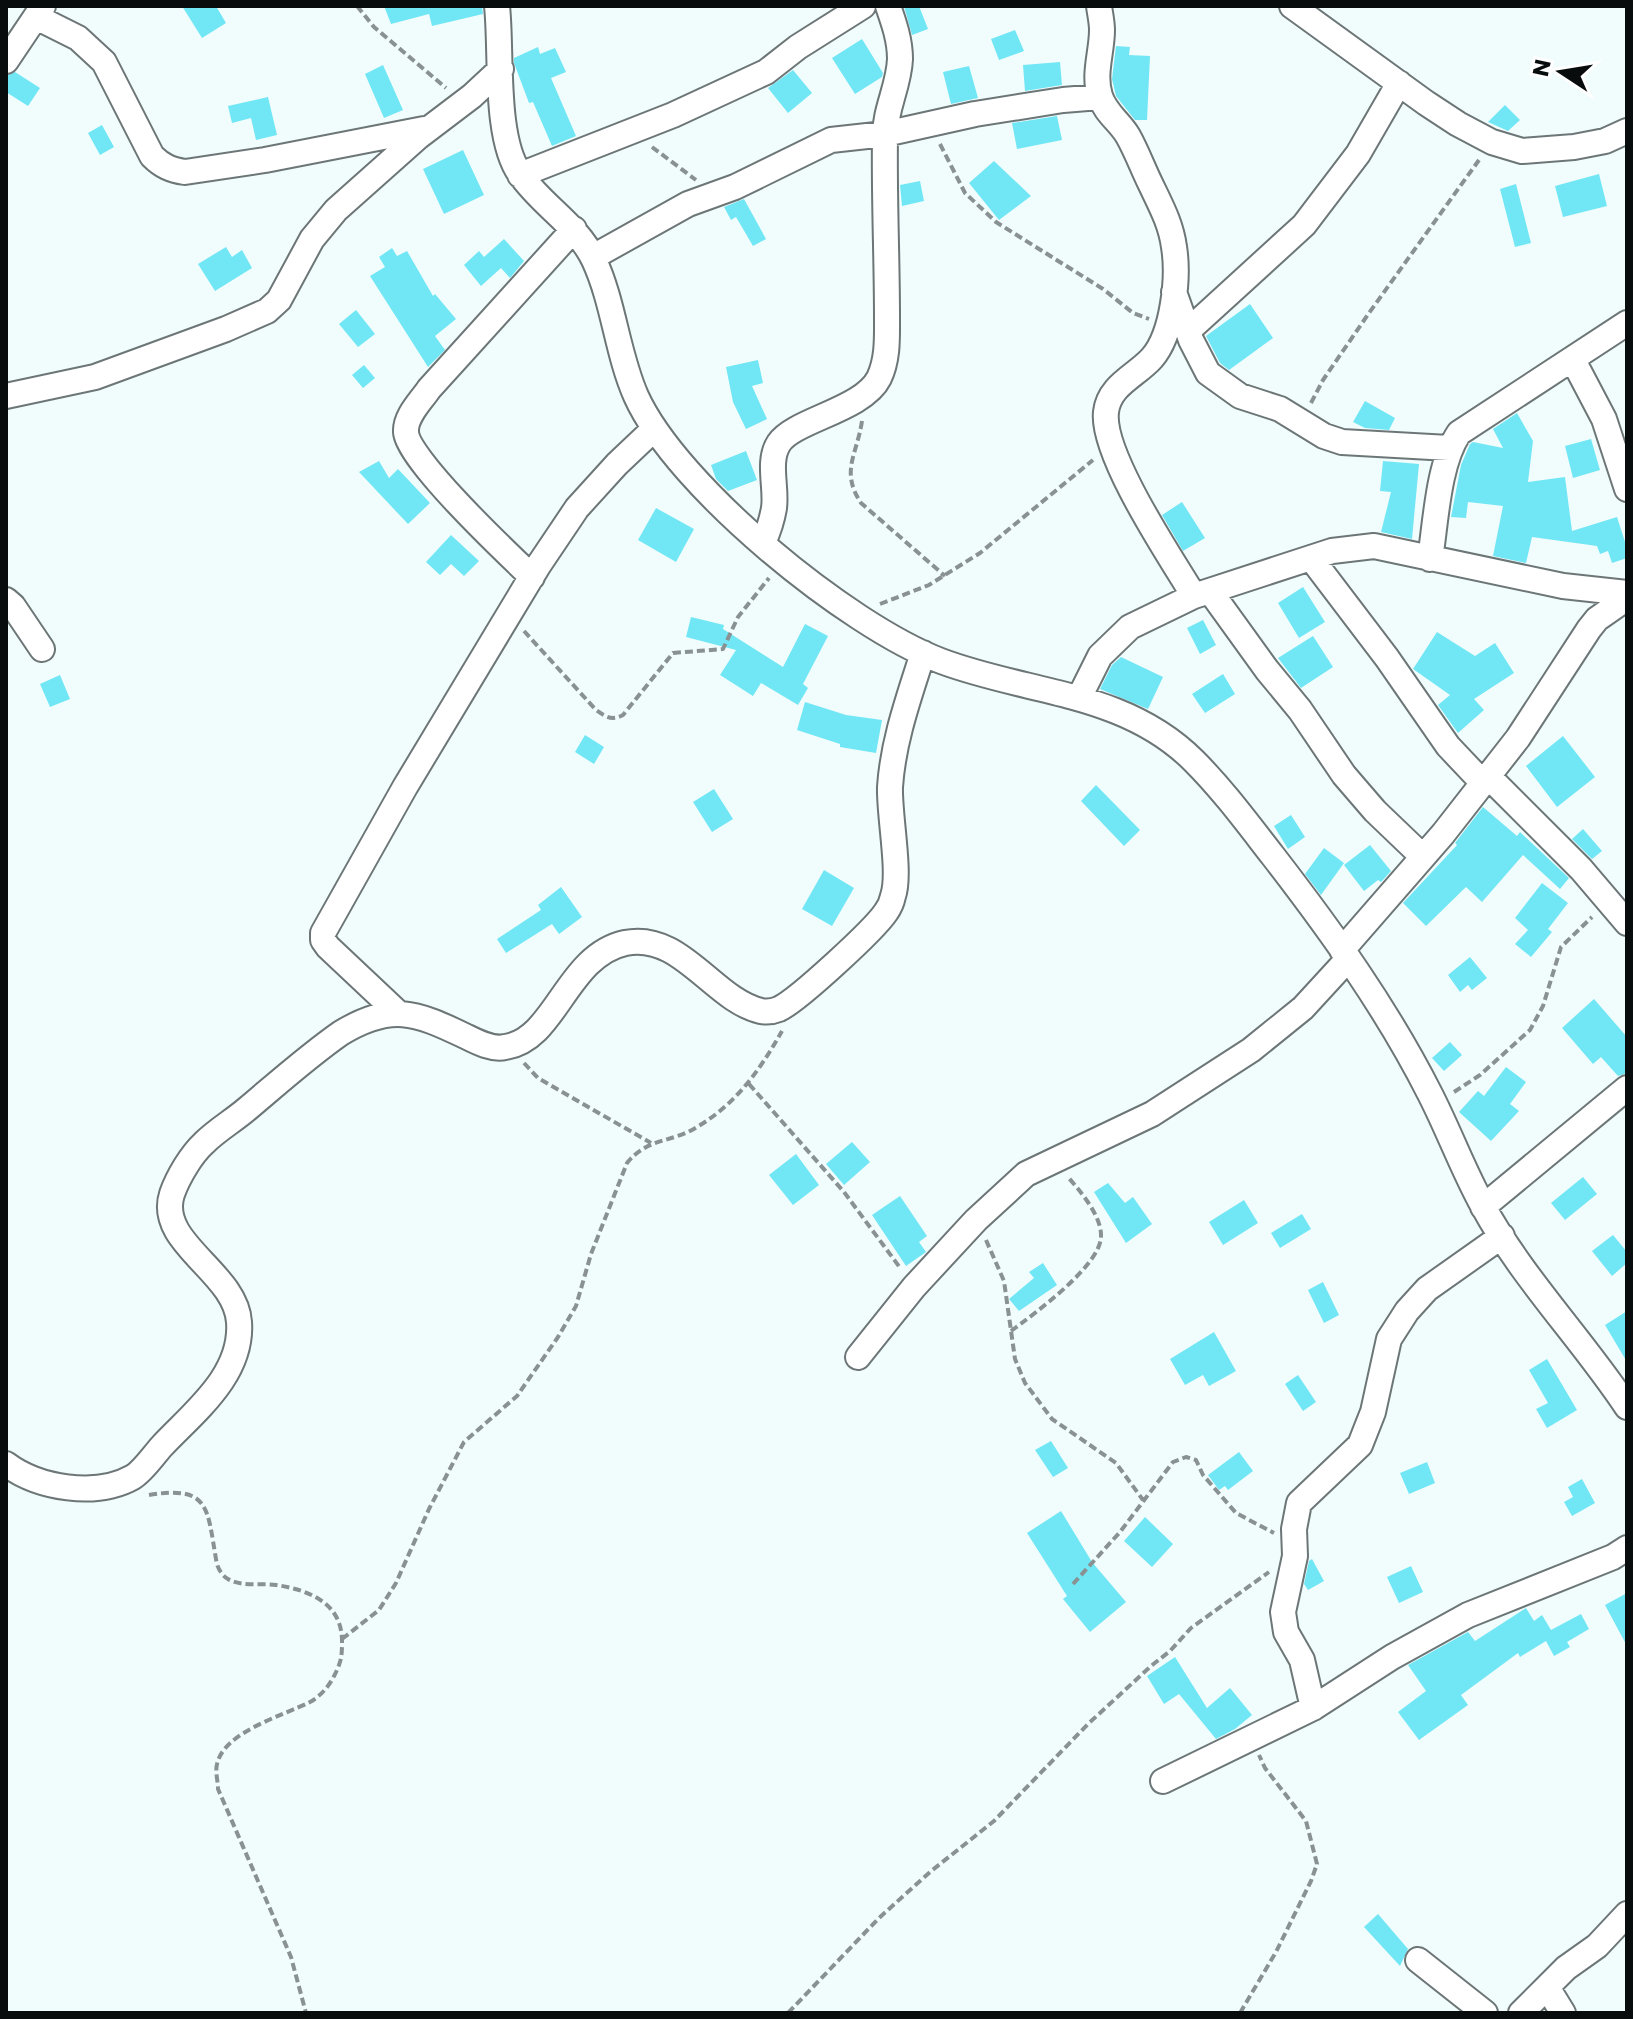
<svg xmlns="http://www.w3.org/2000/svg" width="1633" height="2019" viewBox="0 0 1633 2019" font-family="Poppins,sans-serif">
<rect width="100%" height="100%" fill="#f1fcfd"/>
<path fill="#71e7f5" d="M182,6H216L226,23L202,38Z
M384,6H482L483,14L432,26L429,14L391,24Z
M904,6H919L928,29L912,35Z
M1015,30L1024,51L999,60L991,39Z
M862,39L883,73L882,77L855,94L832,58Z
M1116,46L1130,47L1129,55L1150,56L1147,120H1135L1116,96L1112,79Z
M538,47L540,54L555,48L566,72L551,78L576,136L552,146L533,102L529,103L514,63V58Z
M1060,62L1062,85L1025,91L1023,65Z
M383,65L403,110L384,118L365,74Z
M969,66L978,98L951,104L943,72Z
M793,70L812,93L788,113L768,88Z
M15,72L40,88L28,106L6,92V76Z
M268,97L277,135L256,140L251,118L232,123L228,106Z
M1505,105L1520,120L1508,131L1488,122Z
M1057,116L1062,140L1017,149L1012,123Z
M102,125L114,147L100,155L88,133Z
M463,150L484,195L444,214L423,169Z
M994,161L1031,196L999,220L969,183Z
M1599,174L1607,206L1563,217L1555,186Z
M920,181L924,201L902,206L900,185Z
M1516,184L1531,243L1515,247L1500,189Z
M744,199L766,239L753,246L736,217L731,220L724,207Z
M504,239L524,261L510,278L501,268L481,286L464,265L479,251L484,257Z
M226,247L232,257L242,250L252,268L215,291L198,264Z
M392,248L397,256L407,251L433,296L435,294L456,319L435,336L445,350L428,367L370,276L385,267L379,257Z
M1250,304L1273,338L1229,370L1220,363L1206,336Z
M356,310L375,334L358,347L339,324Z
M758,360L763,383L752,386L767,419L746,429L733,402L726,367Z
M364,365L375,378L363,388L352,375Z
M1365,401L1395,418L1389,430L1365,428L1353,422Z
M1517,413L1533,441L1528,482L1565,477L1572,531L1617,517L1627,548V558L1612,563L1608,551L1600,554L1597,546L1532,537L1526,563L1493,556L1503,506L1468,502L1466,518L1451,517L1461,465L1470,444L1473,442L1503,448L1493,429Z
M1591,439L1600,470L1573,478L1565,446Z
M746,451L757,480L728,491L716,479L711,465Z
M379,461L389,478L398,469L430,503L408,524L359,472Z
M1383,461L1419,464L1412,539L1381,532L1391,492L1380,491Z
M1182,502L1205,538L1183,551L1162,515Z
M656,508L694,529L676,562L638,540Z
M451,535L479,561L464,576L451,564L440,575L426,562Z
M1303,587L1325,622L1299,638L1278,603Z
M691,617L724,625L723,629L783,667L805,624L828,636L803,684L808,688L798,705L761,683L753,696L720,675L736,650L686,637Z
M1203,620L1216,645L1200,654L1187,628Z
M1437,632L1475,656L1495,643L1514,673L1474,699L1484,710L1458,733L1438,705L1450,695L1413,669Z
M1313,636L1333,667L1301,688L1278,658Z
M1121,657L1163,677L1148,709L1100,689L1112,665Z
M1223,674L1235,694L1205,713L1192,694Z
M60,675L70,699L50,707L40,684Z
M805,702L846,715L882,720L876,753L840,747V744L797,730Z
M585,735L604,747L594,764L575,752Z
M1563,736L1595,777L1557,807L1526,766Z
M1096,785L1140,830L1124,846L1081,801Z
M714,789L733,819L712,832L693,802Z
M1483,807L1517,836L1520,832L1569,878L1560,889L1523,855L1482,902L1466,887L1426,926L1403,903L1457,845L1455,843Z
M1291,815L1305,837L1288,849L1274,826Z
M1583,829L1602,851L1592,859L1572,839Z
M1370,845L1391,871L1381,882L1378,880L1364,891L1344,865Z
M1324,848L1344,863L1321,895L1305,874Z
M824,870L854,888L832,926L802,909Z
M1542,883L1568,903L1548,929L1552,932L1531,957L1515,944L1528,930L1515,918Z
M561,887L582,917L559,934L552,924L506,953L497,939L541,910L538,905Z
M1470,957L1487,978L1472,990L1468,985L1460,992L1448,975Z
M1594,999L1627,1037V1073L1618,1076L1601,1057L1593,1064L1562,1028Z
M1450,1042L1462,1055L1444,1071L1432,1058Z
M1506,1067L1526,1082L1510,1104L1519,1111L1491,1141L1459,1112L1478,1091L1484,1096Z
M852,1142L870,1162L844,1185L826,1164Z
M796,1154L819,1185L793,1205L769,1175Z
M1583,1177L1597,1194L1565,1220L1551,1203Z
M1108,1183L1125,1203L1133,1197L1152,1224L1126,1243L1094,1192Z
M900,1196L927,1236L919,1242L926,1252L906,1266L872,1215Z
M1244,1200L1258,1223L1223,1245L1209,1222Z
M1302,1214L1311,1229L1280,1248L1271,1233Z
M1613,1235L1627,1252V1263L1612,1276L1592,1251Z
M1043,1263L1057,1285L1019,1311L1009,1299L1034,1278L1029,1272Z
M1323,1282L1339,1315L1324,1323L1308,1290Z
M1627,1311V1362L1605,1325Z
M1214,1332L1236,1371L1209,1386L1203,1375L1185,1385L1170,1359Z
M1547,1359L1577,1410L1547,1428L1536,1409L1548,1403L1529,1370Z
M1298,1375L1316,1402L1303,1411L1285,1384Z
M1051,1441L1068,1468L1053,1477L1035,1450Z
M1239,1452L1253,1471L1228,1490L1225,1486L1219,1490L1208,1475Z
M1427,1462L1435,1483L1409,1494L1400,1473Z
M1582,1479L1595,1503L1572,1516L1564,1502L1573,1497L1568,1487Z
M1061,1511L1092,1562L1126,1602L1090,1632L1063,1599L1067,1596L1027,1533Z
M1145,1517L1173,1544L1152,1567L1124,1541Z
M1312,1559L1324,1581L1308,1590L1304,1584L1309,1561Z
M1411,1566L1423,1592L1399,1603L1387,1577Z
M1627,1593V1646L1605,1605Z
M1526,1608L1534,1621L1542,1615L1551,1630L1581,1614L1589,1629L1567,1642L1570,1647L1554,1656L1546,1641L1520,1657L1518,1653L1461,1695L1468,1705L1419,1740L1398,1712L1426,1691L1408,1665L1468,1632L1475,1641Z
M1175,1657L1207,1708L1230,1688L1252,1715L1235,1729L1216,1739L1179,1694L1164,1704L1147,1676Z
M1378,1914L1408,1949L1400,1966L1364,1927Z"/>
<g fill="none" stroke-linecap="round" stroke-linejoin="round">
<defs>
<path id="minor" d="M497,6C502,51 494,138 520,174C542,206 577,224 594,260C614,303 617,353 636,396C677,487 848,626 941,661C1028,694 1124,691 1194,761C1223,790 1248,824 1273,856C1331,931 1387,1009 1430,1094C1449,1131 1463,1170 1483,1206C1522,1278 1582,1339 1627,1407
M1099,6C1100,14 1102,22 1102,30C1102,52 1093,74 1100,96C1105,113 1120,122 1128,136C1137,152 1143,169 1151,185C1161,206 1171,224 1174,247C1179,278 1173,334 1152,358C1136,376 1109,385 1106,412C1101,454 1171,558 1194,596
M1292,6L1426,103L1458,124L1492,142L1522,151L1574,147L1605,141L1627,131
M36,17L78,38L104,62L152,156C162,166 171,170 185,172L265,160L424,129
M6,61L43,6
M520,175L673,115L766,72L798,47L863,6
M593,257L688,204L735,187L831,140L885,134L975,114L1063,100L1100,97
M1174,292L1191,340L1208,373L1240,396L1280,409L1324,436L1342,442L1449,448
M1189,330L1304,225L1358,154L1399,83
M1573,360L1604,419L1627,489
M6,396L95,377L226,329L267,311L279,300L312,239L336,210L418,137L472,96L501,69
M763,543C768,532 772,520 774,508C777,488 767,461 779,443C794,420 863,410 879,378C888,359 887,338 887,318C887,257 884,197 885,136C885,109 899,86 900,59C900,40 894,23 888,6
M1311,558L1387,658L1448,746L1483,783
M1430,559C1436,521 1438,464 1459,433L1627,323
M532,577C509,555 407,459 406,432C405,416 421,401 429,389L574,229
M1210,591L1267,670L1300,710L1344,775L1375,811L1422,856
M6,600L13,606L42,649
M1079,698L1100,656L1130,627L1194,596L1332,551L1374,546L1563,586L1627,593
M1488,776L1581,869L1627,923
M1342,950L1443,834L1518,738L1589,629L1597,619L1627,598
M397,1012L328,947L323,940V933L405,787L538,566L577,508L617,464L654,429
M1483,1207L1627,1088
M858,1357L914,1287L976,1220L1026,1174L1152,1114L1251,1050L1303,1008L1348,959
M6,1464C38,1488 96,1498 133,1477C143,1471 153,1456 162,1446C194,1412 243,1375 239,1322C236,1272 156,1243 172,1194C178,1177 191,1155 204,1143C217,1130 233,1121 247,1109C278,1083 308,1056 341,1033C391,1003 415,1012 465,1036C477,1042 492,1050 505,1047C556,1040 566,956 625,943C681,931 713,1000 761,1011C766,1012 774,1011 779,1009C798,1000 874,930 886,912C889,908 892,901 893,896C901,873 889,816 890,787C893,741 909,697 923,653
M1313,1708L1302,1660L1286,1632L1283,1612L1295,1556L1294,1529L1299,1503L1360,1445L1373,1412L1389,1339L1407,1311L1427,1289L1502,1236
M1163,1781L1313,1708L1392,1657L1468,1615L1613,1557L1627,1548
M1418,1960L1485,2013
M1547,1987L1563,2013
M1521,2013L1566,1968L1597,1946L1627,1914"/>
</defs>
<use href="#minor" stroke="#6d7677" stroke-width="28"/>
<path stroke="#899192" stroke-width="4" stroke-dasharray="8 4" stroke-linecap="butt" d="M357,6L374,27L446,88
M940,144L965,193L996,222L1103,289L1133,313L1149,319
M652,147L696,180
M1311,403L1323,380L1369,313L1479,160
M862,421C857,455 840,471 861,503L945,576
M880,604L929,585L980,553L1093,460
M524,631L596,710C606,717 612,721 623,715L673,653L723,649L738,617L769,578
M524,1063L538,1078L651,1143
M749,1084L844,1192L901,1269
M1454,1092L1480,1075L1530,1030L1543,1006L1561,947L1592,917
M986,1240L1004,1281L1015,1359L1025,1383L1052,1419L1116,1463L1143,1500
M1011,1331C1034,1314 1100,1266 1101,1237C1102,1216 1080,1191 1068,1177
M149,1495C210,1485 207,1508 216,1559C217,1567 221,1575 228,1579C241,1587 261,1583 276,1585C309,1590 342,1603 342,1641C342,1650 342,1657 339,1665C333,1681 324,1694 310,1702C282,1716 224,1732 217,1764C215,1772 218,1781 218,1789L291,1957L306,2013
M1073,1584L1120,1532L1173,1462L1186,1457L1196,1460L1203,1475L1236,1513L1274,1533
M342,1639L379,1610L396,1583L429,1509L464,1442L517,1396L558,1337L576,1306L591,1254L627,1163C648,1137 672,1143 697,1127C736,1104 760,1070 782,1031
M788,2013L879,1918L930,1872L994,1821L1088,1724L1151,1666L1170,1651L1191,1628L1269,1572
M1240,2013L1276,1952L1311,1881L1317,1864L1306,1821L1265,1768L1259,1755"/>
<use href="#minor" stroke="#fff" stroke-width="24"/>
</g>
<rect width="1633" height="2019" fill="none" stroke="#090c0d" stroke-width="16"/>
<g transform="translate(1561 72) rotate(282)" stroke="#ffffff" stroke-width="6" paint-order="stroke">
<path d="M0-6L14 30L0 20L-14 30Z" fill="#090c0d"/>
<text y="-12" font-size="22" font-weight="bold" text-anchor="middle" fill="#090c0d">N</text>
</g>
</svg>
